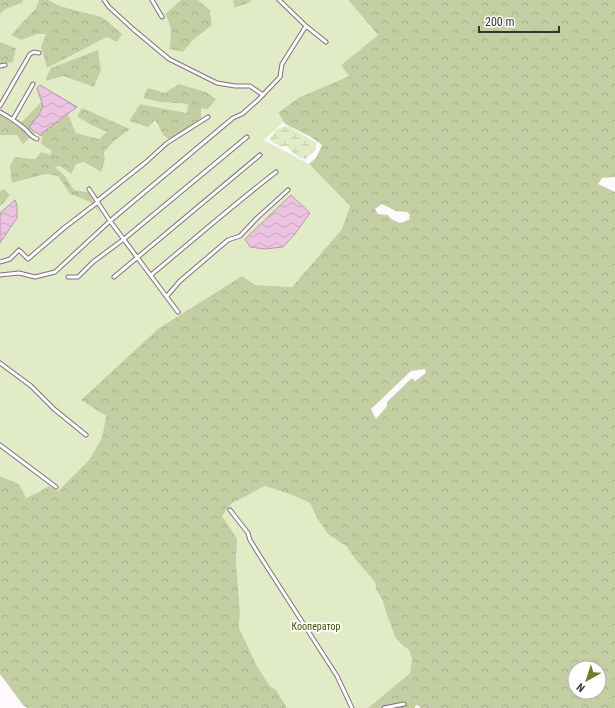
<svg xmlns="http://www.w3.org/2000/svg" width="615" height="708" viewBox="0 0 615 708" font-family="'Roboto Condensed',sans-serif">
<defs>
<pattern id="forest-crowns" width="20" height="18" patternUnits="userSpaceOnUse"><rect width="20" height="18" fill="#c3cfa3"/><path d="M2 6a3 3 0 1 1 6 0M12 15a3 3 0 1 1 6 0" fill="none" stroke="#a8b28d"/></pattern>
<pattern id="wetland-marsh" width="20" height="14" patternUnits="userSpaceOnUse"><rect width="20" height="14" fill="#e1ecc7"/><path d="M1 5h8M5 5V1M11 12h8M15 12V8" fill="none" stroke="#c2cbac"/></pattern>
<pattern id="water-waves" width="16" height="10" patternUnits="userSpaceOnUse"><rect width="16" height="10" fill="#ecc3e0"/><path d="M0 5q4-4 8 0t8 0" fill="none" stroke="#cba8c1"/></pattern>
</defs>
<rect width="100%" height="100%" fill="#fef9fc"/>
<path fill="#e1ecc7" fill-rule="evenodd" d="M0,0H39L36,8L11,35L21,40L38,34H46L89,46L107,37L102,17L60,6L48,0H181L165,14C173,28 171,35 169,49L183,52L192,41L212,25L210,10L198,0H233L234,8L251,2L250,0H348L378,35L341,65L349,76L300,97L278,111L285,121L264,140L309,164L350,206L342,229L292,287L255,285L82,400L106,416L102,438L89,460L58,491L49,486L39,492L26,499L19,484L0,476V243L17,218L14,201L0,213V207L10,195L4,190L0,191V65L16,48L0,42ZM101,70L94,87L63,76ZM215,99L163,135L154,120L140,104L187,113L188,104L160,102ZM43,105L73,111L68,114L76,133L99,139L108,132L89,124L130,129L113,142L104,152L105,160L101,172L84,162L76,164L55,167L65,176L74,190L88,192L90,202L70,194L58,176L47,174L12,183L15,157L36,159L50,155L52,151L41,144V136L37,135ZM291,195L310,213L295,234L283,247L265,249Z
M265,486L292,495L310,503L317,518L328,534L346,546L356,560L375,582L376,589L402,645L409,650L412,659L410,673L368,708H287L276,690L270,686L257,666L239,628L240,612L236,563L237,553L222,516L231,504Z"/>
<path fill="url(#forest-crowns)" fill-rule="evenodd" d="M0,0H23L22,3L5,9L0,14Z
M39,0H48L60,6L102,17L122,34L117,42L107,37L47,68L41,47L46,34H38L21,40L11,35L36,8Z
M181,0H198L210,10L212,25L192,41L183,52L169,49C171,35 173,28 165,14Z
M233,0H250L251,2L234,8Z
M348,0H615V177L602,178L598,184L615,192V708H421L417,705L415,706V708H368L410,673L412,659L409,650L402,645L395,637L382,600L376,589L375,582L356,560L346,546L328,534L317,518L310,503L292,495L265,486L231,504L222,516L237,539L236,563L240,612L239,628L257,666L270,686L276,690L287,708H27L23,705L0,674V476L19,484L26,498L39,492L49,486L58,491L89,460L102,438L106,416L81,400L158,329L242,276L255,285L292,287L342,229L350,206L309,164L316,158L322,145L311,137L285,124L278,112L300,97L349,76L341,65L378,35ZM382,204L396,211L407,212L410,215L409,220L400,223L391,219L388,215L378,214L375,209ZM425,369L426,373L415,381L412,378L387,402V406L376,419L371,409L411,371ZM575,668H599V692H575Z
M0,42L16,48L13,62L0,65Z
M98,50L101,70L94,87L63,76L45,81L51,68Z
M179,84L206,92L216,99L208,109L201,108V118L170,140L163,135L155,120L148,127L129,121L140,104L187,113L188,104L160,102L143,98L148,88L165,93Z
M42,101L43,105L39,115L29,127L35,133L23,144L17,135H0V114L19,125Z
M82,108L130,129L113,142L104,152L105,160L101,172L84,162L76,164L71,174L61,166L55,167L65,176L74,190L88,192L100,213L90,202L70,194L58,176L46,174L12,183L10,166L15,157L36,159L41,152L50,155L52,151L41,144L42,133L68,114L76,133L99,139L107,132L89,124L77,116Z
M4,189L10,195L0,207V191Z"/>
<path fill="url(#wetland-marsh)" d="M284,126L290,127L317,143L315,150L306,159C298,158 292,153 287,146L281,147L269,140L276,130Z"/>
<path fill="url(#water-waves)" stroke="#b797ad" d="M40,85L77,107L42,133L41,136L29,127L39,115L43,106L37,88Z
M291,195L310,213L295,234L283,247L265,249L250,247L245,239Z
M15,200L17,205V218L0,243V213Z"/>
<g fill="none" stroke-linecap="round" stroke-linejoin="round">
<defs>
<path id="street" d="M104,0L109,7L133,29L169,59L217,83L235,86H250L263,95
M152,0L162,17
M279,0L306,26L326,42
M0,66L5,65
M0,106L30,54L34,52L39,53
M0,112C9,117 17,122 25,129C29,133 31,137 37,139
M13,119L33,84
M89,189L110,221L233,118L242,114L258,100L280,77L282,64L306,26
M97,201L146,162L167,143L208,117
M0,262L10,259L19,250L28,259L64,228L98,202
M0,275L19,273L35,277L55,272L110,221L178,312
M151,275C192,241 233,205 276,172
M68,277H78L93,262L124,239L247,137
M114,277L260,155
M167,296L180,281L228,240L240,236L257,218L288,190
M0,363L31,386L54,409L86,435
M0,445L56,487
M230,510L248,533L250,540L258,553L337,676L352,708
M384,708L404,704"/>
</defs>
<use href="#street" stroke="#836e7d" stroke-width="5"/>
<use href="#street" stroke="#fff" stroke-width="3"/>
</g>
<g text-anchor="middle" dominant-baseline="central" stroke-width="3.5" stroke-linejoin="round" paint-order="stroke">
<g font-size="10" fill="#3f4c05" stroke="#fff">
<text x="316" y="626">Кооператор</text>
</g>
</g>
<g transform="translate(587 680) rotate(219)"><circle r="19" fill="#ffffff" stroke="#b0adaf"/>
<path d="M0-3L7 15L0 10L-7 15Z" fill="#6d7f2e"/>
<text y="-6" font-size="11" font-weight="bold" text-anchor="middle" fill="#3a3137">N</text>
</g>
<path d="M479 26v6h80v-6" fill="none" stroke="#3a3137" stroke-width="2"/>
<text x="485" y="26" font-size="12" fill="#3a3137" stroke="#ffffff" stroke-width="3" paint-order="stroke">200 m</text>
</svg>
